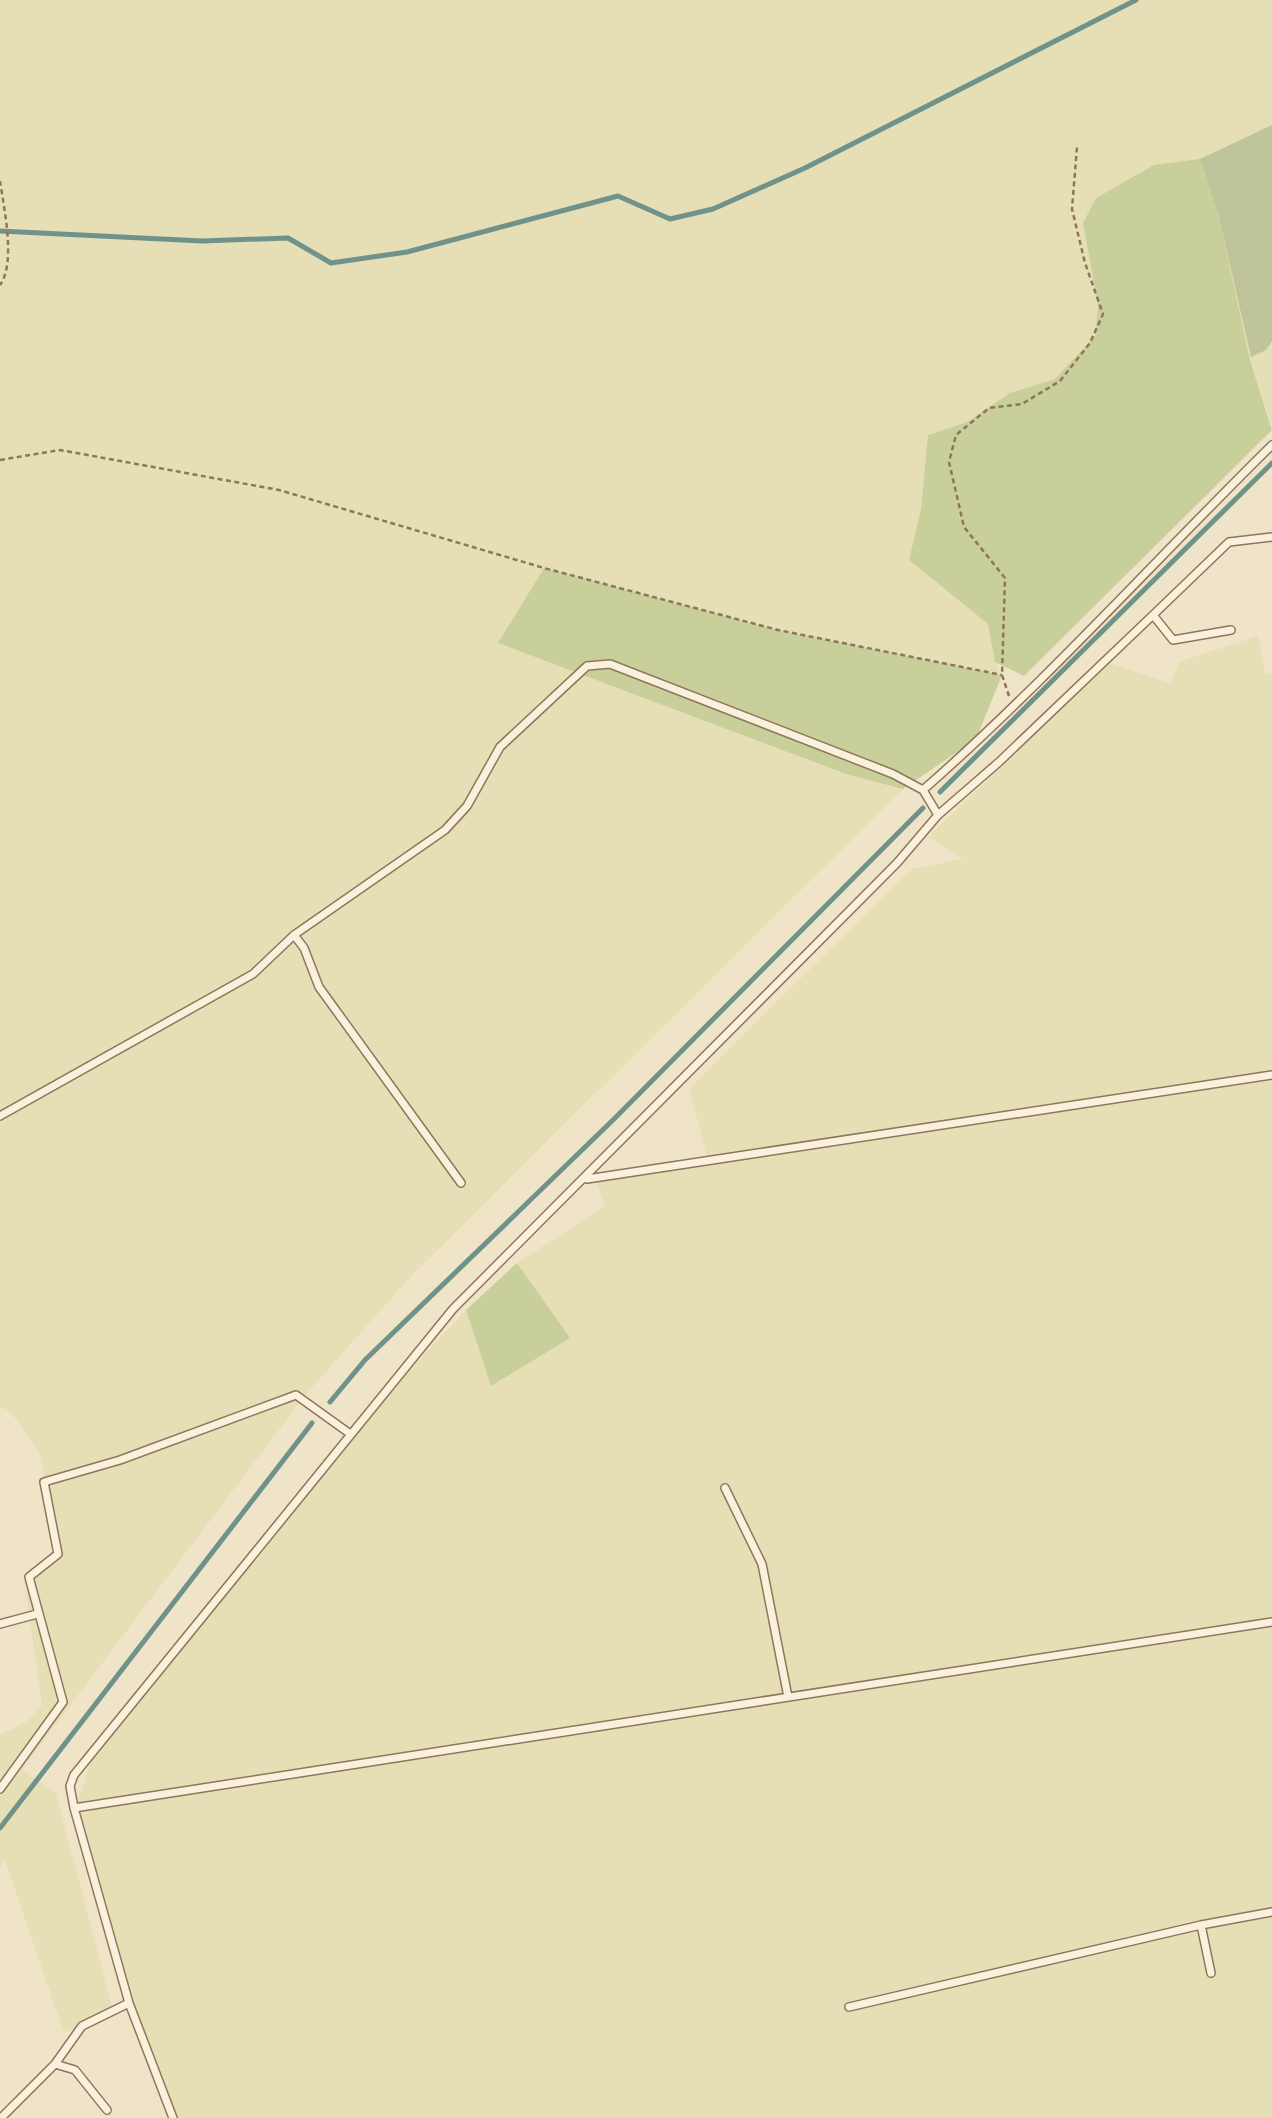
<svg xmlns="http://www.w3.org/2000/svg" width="1272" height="2118" viewBox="0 0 1272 2118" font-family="Bitter,serif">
<rect width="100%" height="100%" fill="#f0e4c8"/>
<path fill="#e6deb5" d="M0,0H1272V426L1250,360L1219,217L1200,160L1083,223L1098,306L1095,336L1055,379L1010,393L967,422L928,435L921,509L909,560L989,624L995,662L1002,675L778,630L498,643L846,774L903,789L412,1275L306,1394L22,1769L56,1794L113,2010L64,2033L5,1860L0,1867V1735L26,1722L42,1705L24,1579L60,1556L40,1454L10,1411L0,1407Z
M1258,636L1265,674H1272V2118H177L130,2002L77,1802L92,1759L334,1452L466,1310L491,1386L569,1338L517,1263L605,1206L594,1175L707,1156L689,1088L912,869L963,859L928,837L1110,663L1170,683L1179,662Z"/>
<path fill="#c9cf9b" d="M1200,159L1219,217L1250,360L1272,430L1024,676L995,662L988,624L909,560L921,509L928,435L967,422L1010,393L1055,379L1095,336L1098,306L1083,223L1096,198L1154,165Z
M544,568L778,630L1002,675L976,739L903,789L846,774L498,643Z
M517,1263L570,1338L491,1386L466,1310Z"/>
<path fill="#bfc49a" d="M1272,125V341L1266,350L1251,357L1219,217L1200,159Z"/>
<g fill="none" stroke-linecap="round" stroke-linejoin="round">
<path stroke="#6f938a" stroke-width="5" d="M0,231L202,241L288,238L331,263L407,252L618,196L670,219L713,209L805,168L1136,0
M940,792L1272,463
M330,1402L365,1360L613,1120L923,808
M0,1828L312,1423"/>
<defs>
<path id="service" d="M1231,630L1173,640L1153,615L1229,542L1272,537
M923,790C1046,682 1156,559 1272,445
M0,1116L253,974L294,935
M587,1179L1272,1075
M461,1183L319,987L304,948L294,935L445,830L467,806L500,747L587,666L610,664L893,774L923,790L938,815
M725,1488L762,1564L788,1697
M0,1624L37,1614
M0,1789L63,1702L29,1577L58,1554L44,1482L120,1460L296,1395L349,1433
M74,1808L1272,1622
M1201,1925L1211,1973
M849,2007L1201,1925L1272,1912
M55,2064L75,2070L107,2110
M1,2118L55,2064L82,2026L129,2003
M173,2118L129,2003L74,1808L70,1786L74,1775L453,1309L897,863L938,815L999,762L1153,615"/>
</defs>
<use href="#service" stroke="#8d765c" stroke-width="10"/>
<path stroke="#8d765c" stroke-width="2.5" stroke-dasharray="5 3.5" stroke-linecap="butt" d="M0,181C4,208 16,263 0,285
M0,460L60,450L279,490L544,568L778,630L1002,675
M1009,696L1002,675L1005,578L964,527L949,462L956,435L989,408L1022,404L1060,381L1090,343L1103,314L1085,263L1072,209L1077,147"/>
<use href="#service" stroke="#faf1dc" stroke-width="7"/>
</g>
</svg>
